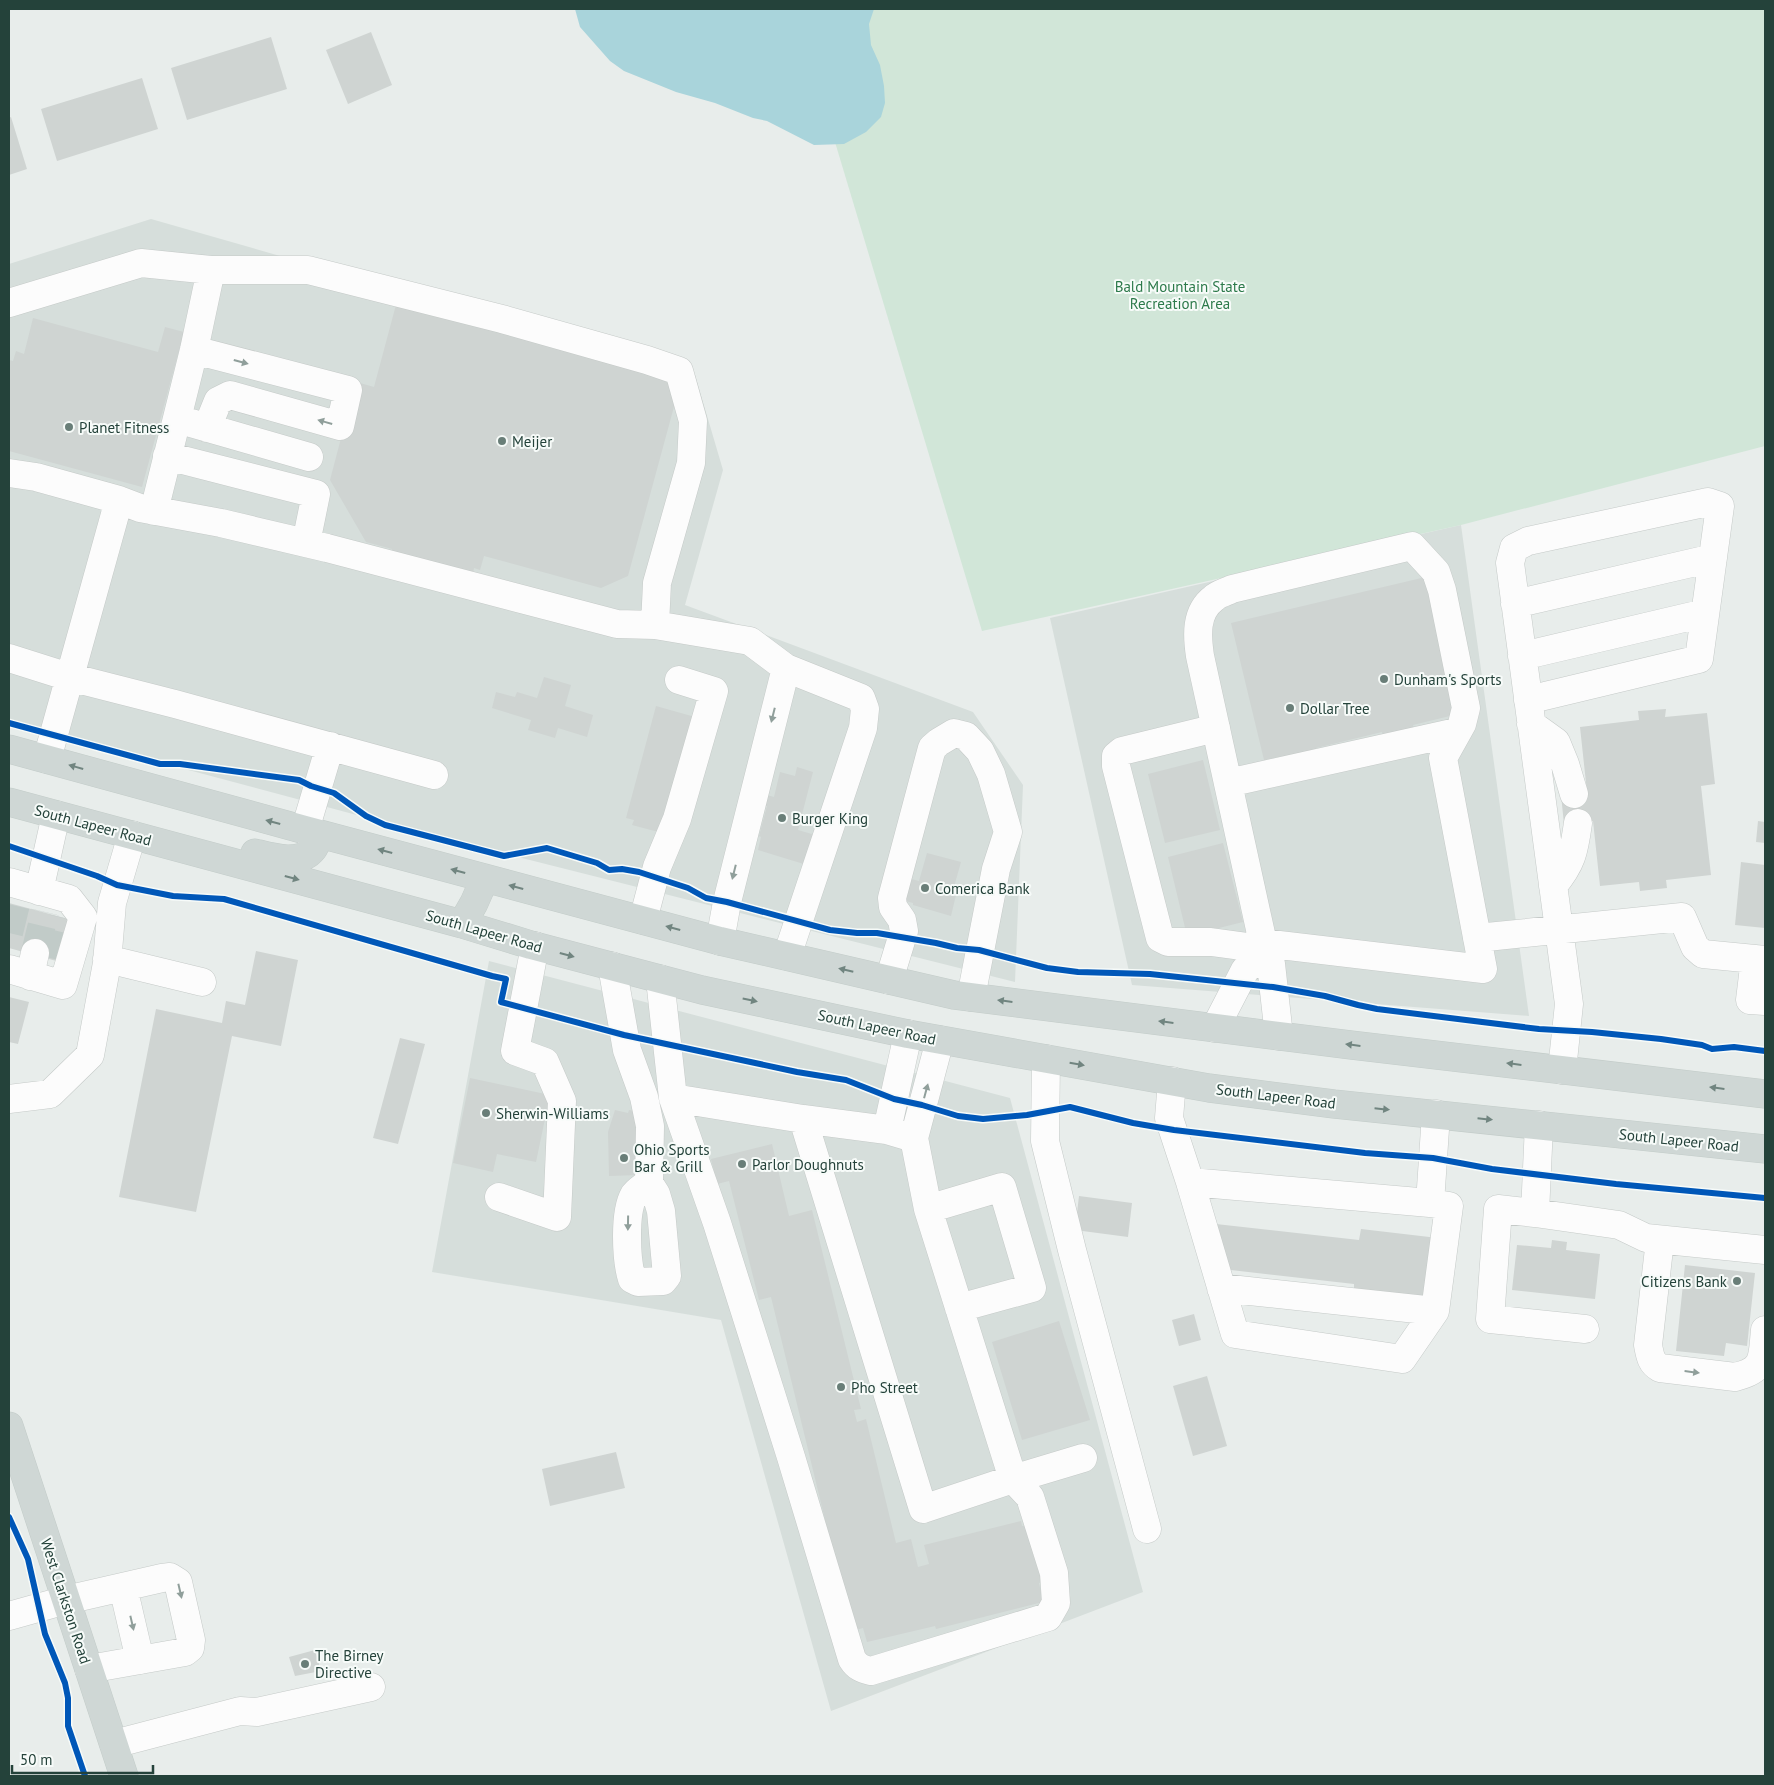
<svg xmlns="http://www.w3.org/2000/svg" width="1774" height="1785" viewBox="0 0 1774 1785" font-family="'PT Sans',sans-serif">
<rect width="100%" height="100%" fill="#e8edeb"/>
<path fill="#d6dedb" d="M151,219L695,375L723,470L685,605L973,712L1023,785L1015,982L450,840L9,722V264Z
M1461,525L1529,1016L1132,985L1050,618Z
M489,961L1010,1098L1143,1592L831,1711L721,1320L432,1272Z"/>
<path fill="#d1e6d8" d="M795,9H1765V446L1461,525L982,631Z"/>
<path fill="#a9d4db" d="M575,9H874L869,24L871,45L880,65L884,86L885,103L881,117L866,132L844,144L814,145L767,121L753,118L715,103L676,92L624,71L610,61L580,27Z"/>
<path fill="#cfd4d2" d="M371,32L392,85L348,104L326,50Z
M271,37L287,89L187,120L171,68Z
M142,78L158,129L57,161L41,109Z
M11,117L27,169L9,175V118Z
M397,301L667,376L675,403L628,576L601,588L484,556L480,570L474,568L473,573L391,551L392,549L366,542L330,480L355,385L359,387L360,383L374,387Z
M33,318L158,352L165,327L184,332L142,487L9,451V360L13,361L16,351L24,354Z
M1430,576L1462,713L1413,725L1414,728L1383,736L1382,732L1316,748V751L1284,759L1283,756L1264,760L1231,623Z
M544,677L571,685L565,706L593,715L587,737L558,728L555,738L528,730L531,720L492,708L496,692L515,697L517,692L537,698Z
M656,706L695,717L666,834L632,825L634,820L626,818Z
M1666,709L1665,717L1707,713L1715,784L1701,786L1711,875L1666,880L1667,888L1640,891L1639,882L1600,886L1593,821L1564,824L1561,795L1587,792L1580,727L1639,720L1638,711Z
M1203,760L1220,830L1165,843L1148,774Z
M797,767L813,772L798,830L815,835L807,865L758,850L761,837L759,836L767,806H764L767,795L774,797L780,772L795,776Z
M1758,821L1765,822V843L1756,842Z
M1223,843L1243,922L1187,936L1168,857Z
M927,853L961,862L952,894L956,895L951,916L913,905V903L894,898L900,876L919,881Z
M1741,862L1765,865V928L1735,925Z
M9,903L72,920L60,962L9,948Z
M256,951L298,960L281,1046L232,1036L196,1212L119,1197L156,1009L222,1023L226,1001L245,1005Z
M9,997L29,1002L18,1044L9,1042Z
M400,1038L425,1044L398,1144L373,1138Z
M470,1078L550,1095L536,1162L497,1154L493,1172L453,1163Z
M615,1110L628,1113L629,1110L641,1112L639,1175L609,1176L608,1132Z
M772,1144L789,1216L812,1210L861,1409L854,1410L857,1422L866,1419L896,1543L911,1539L918,1567L929,1564L924,1545L1021,1521L1022,1526L1032,1524L1046,1581L1039,1583L1043,1602L936,1629L935,1626L867,1642L863,1628L852,1631L771,1297L759,1300L729,1181L717,1184L711,1159Z
M1079,1196L1132,1203L1128,1237L1075,1230Z
M1207,1223L1359,1240L1361,1229L1438,1238L1428,1301L1354,1292V1284L1222,1269Z
M1552,1240L1567,1242L1566,1250L1600,1254L1595,1299L1512,1290L1517,1245L1551,1248Z
M1685,1265L1755,1273L1747,1346L1726,1343L1724,1356L1676,1351Z
M1194,1314L1201,1340L1179,1346L1172,1320Z
M1059,1321L1090,1420L1022,1440L992,1342Z
M1207,1376L1227,1446L1193,1456L1173,1386Z
M616,1452L625,1488L550,1506L542,1469Z
M315,1650L321,1671L295,1676L289,1657Z"/>
<g fill="none" stroke-linecap="round" stroke-linejoin="round">
<path stroke="#c1cbc8" stroke-width="28" stroke-dasharray="28 14" stroke-linecap="butt" d="M9,933L16,904
M35,953L45,912
M54,959L64,918"/>
<defs>
<path id="minor" d="M9,303L141,263L211,270H308L502,319L647,360L679,371L693,421L691,463L657,583L655,625L617,624L327,548L221,523L140,508L119,500L36,477L9,473
M194,350L348,390L340,426L230,395L218,401L207,428
M191,423L309,457
M167,456L316,494L306,543
M154,511L194,350L211,270
M1515,604L1713,558
M655,625L750,641L786,668L861,698L865,709L863,728L787,956
M1522,656L1705,613
M9,658L69,677L175,704L434,775
M1528,700L1699,659L1720,506L1708,502L1528,541L1514,548L1510,563L1569,1004L1562,1070
M1531,724L1556,742L1565,764L1574,794
M1216,728L1122,751L1116,756V766L1160,938L1168,942H1211L1263,949
M47,759L119,500
M1228,783L1457,732
M305,830L330,746
M9,882L69,899L83,917L63,985L9,969
M1553,886C1572,863 1574,852 1578,823
M39,891L56,815
M643,920L657,867L677,819L714,691L679,680
M1477,938L1682,917L1695,947L1703,954L1765,960
M720,941L727,902L786,668
M1262,956L1271,964L1279,1036
M107,959L202,982
M1755,959L1750,1000L1765,1001
M612,966L627,1050L644,1097L650,1126L649,1183L656,1194L661,1211L667,1276L663,1281L638,1282L632,1279C626,1260 624,1212 634,1195C638,1190 644,1186 649,1183
M30,976L35,953
M660,979L673,1098L717,1223L791,1457L852,1659C857,1667 862,1669 871,1671L1048,1617L1056,1603L1054,1573L1030,1497L1013,1479L928,1209L914,1138L887,1130L803,1119L673,1098
M889,980L904,931L902,920L893,907L892,898L932,748L939,742L954,733L966,736L980,751L991,774L1008,832L996,869L971,997
M1215,1028L1245,970L1262,956L1263,943L1200,656C1197,636 1195,612 1214,598C1218,594 1226,592 1232,589L1412,546L1436,572L1442,590L1466,708L1462,724L1443,758L1483,969L1263,943
M1046,1059L1045,1141L1072,1250L1147,1529
M1172,1081L1169,1118L1190,1182L1430,1203L1436,1114
M9,1099L50,1094L90,1055L107,963L112,903L132,835
M803,1119L923,1509L1013,1479L1083,1458
M1539,1125L1535,1213L1619,1225L1646,1238L1765,1250
M887,1130L908,1034
M914,1138L940,1040
M1190,1182L1235,1334L1402,1359L1435,1311L1449,1206L1430,1203
M499,1197L557,1217L562,1101L545,1062L515,1051L535,946
M928,1209L1002,1187L1032,1288L959,1308
M1535,1213L1498,1209L1490,1319L1585,1329
M1660,1240L1648,1345C1650,1356 1651,1363 1660,1368L1735,1377C1766,1370 1762,1357 1765,1330
M1221,1288L1435,1311
M123,1587L140,1660
M9,1616L66,1600L162,1578L170,1577L178,1582L191,1640L190,1648L185,1652L89,1669
M114,1744L240,1711L257,1712L371,1687"/>
<path id="major" d="M9,749L305,830L720,941L954,995L1351,1045L1765,1094
M9,802L462,924L531,945L702,990L908,1034L1209,1088L1334,1104L1765,1149
M255,853C271,857 300,866 313,849C316,845 318,839 320,834
M462,924L474,903L485,878
M9,1426L124,1776"/>
</defs>
<use href="#minor" stroke="#c5cac8" stroke-width="29"/>
<use href="#major" stroke="#c3ccc9" stroke-width="29"/>
<use href="#minor" stroke="#fcfcfc" stroke-width="28"/>
<use href="#major" stroke="#cfd7d5" stroke-width="28"/>
<defs>
<path id="cycleway" d="M9,723L160,764H180L299,780L311,786L334,793L366,816L385,825L504,856L547,848L597,863L609,870L622,869L639,872L688,888L706,898L727,902L830,930L857,933H877L936,943L957,948L979,950L1047,968L1078,972L1150,974L1273,987L1325,996L1358,1005L1377,1009L1539,1029L1592,1032L1661,1039L1702,1045L1712,1049L1734,1047L1765,1051
M9,846L97,876L117,885L173,896L224,899L492,976L506,979L501,1002L624,1035L797,1072L846,1080L894,1099L922,1105L958,1116L983,1119L1027,1115L1070,1107L1133,1123L1174,1130L1365,1153L1433,1158L1492,1169L1616,1184L1765,1198
M9,1517L28,1559L45,1634L65,1683L68,1698V1726L85,1776"/>
</defs>
<use href="#cycleway" stroke="#f7fbf9" stroke-width="9"/>
<use href="#cycleway" stroke="#0057b8" stroke-width="6"/>
</g>
<defs><path id="oneway-solid" d="M-6-.8H1V-3.2L6.5 0L1 3.2V.8H-6Z" transform="scale(1.25)"/></defs>
<g fill="#909f9b">
<use href="#oneway-solid" transform="translate(241 362) rotate(15)"/>
<use href="#oneway-solid" transform="translate(325 422) rotate(-164)"/>
<use href="#oneway-solid" transform="translate(773 715) rotate(104)"/>
<use href="#oneway-solid" transform="translate(734 872) rotate(104)"/>
<use href="#oneway-solid" transform="translate(926 1091) rotate(-75)"/>
<use href="#oneway-solid" transform="translate(628 1223) rotate(91)"/>
<use href="#oneway-solid" transform="translate(1692 1372) rotate(7)"/>
<use href="#oneway-solid" transform="translate(180 1591) rotate(77)"/>
<use href="#oneway-solid" transform="translate(132 1623) rotate(77)"/>
</g>
<g fill="#718580">
<use href="#oneway-solid" transform="translate(76 767) rotate(-164)"/>
<use href="#oneway-solid" transform="translate(273 822) rotate(-165)"/>
<use href="#oneway-solid" transform="translate(385 851) rotate(-165)"/>
<use href="#oneway-solid" transform="translate(458 871) rotate(-165)"/>
<use href="#oneway-solid" transform="translate(292 878) rotate(15)"/>
<use href="#oneway-solid" transform="translate(516 887) rotate(-165)"/>
<use href="#oneway-solid" transform="translate(673 928) rotate(-165)"/>
<use href="#oneway-solid" transform="translate(567 955) rotate(15)"/>
<use href="#oneway-solid" transform="translate(846 970) rotate(-167)"/>
<use href="#oneway-solid" transform="translate(750 1000) rotate(12)"/>
<use href="#oneway-solid" transform="translate(1005 1001) rotate(-173)"/>
<use href="#oneway-solid" transform="translate(1166 1022) rotate(-173)"/>
<use href="#oneway-solid" transform="translate(1353 1045) rotate(-173)"/>
<use href="#oneway-solid" transform="translate(1077 1064) rotate(10)"/>
<use href="#oneway-solid" transform="translate(1514 1064) rotate(-173)"/>
<use href="#oneway-solid" transform="translate(1717 1088) rotate(-173)"/>
<use href="#oneway-solid" transform="translate(1382 1109) rotate(6)"/>
<use href="#oneway-solid" transform="translate(1485 1119) rotate(6)"/>
</g>
<g fill="#697e78" stroke="#f7fbf9" stroke-width="2">
<circle cx="69" cy="427" r="5"/>
<circle cx="502" cy="441" r="5"/>
<circle cx="1384" cy="679" r="5"/>
<circle cx="1290" cy="708" r="5"/>
<circle cx="782" cy="818" r="5"/>
<circle cx="925" cy="888" r="5"/>
<circle cx="486" cy="1113" r="5"/>
<circle cx="624" cy="1158" r="5"/>
<circle cx="742" cy="1164" r="5"/>
<circle cx="1737" cy="1281" r="5"/>
<circle cx="841" cy="1387" r="5"/>
<circle cx="305" cy="1664" r="5"/>
</g>
<g text-anchor="middle" dominant-baseline="central" stroke-width="4" stroke-linejoin="round" paint-order="stroke">
<g font-size="15" fill="#2d7a4b" stroke="#f7fbf9">
<text x="1180" y="286">Bald Mountain State<tspan x="1180" dy="17">Recreation Area</tspan></text>
</g>
<g font-size="15" fill="#24423a" stroke="#f7fbf9" text-anchor="start">
<text x="79" y="427">Planet Fitness</text>
<text x="512" y="441">Meijer</text>
<text x="1394" y="679">Dunham's Sports</text>
<text x="1300" y="708">Dollar Tree</text>
<text x="792" y="818">Burger King</text>
<text x="935" y="888">Comerica Bank</text>
<text x="496" y="1113">Sherwin-Williams</text>
<text x="634" y="1149">Ohio Sports<tspan x="634" dy="17">Bar &amp; Grill</tspan></text>
<text x="752" y="1164">Parlor Doughnuts</text>
<text x="1727" y="1281" text-anchor="end">Citizens Bank</text>
<text x="851" y="1387">Pho Street</text>
<text x="315" y="1655">The Birney<tspan x="315" dy="17">Directive</tspan></text>
</g>
<g font-size="15" fill="#24423a" stroke="#f7fbf9">
<text transform="translate(93 825) rotate(15)">South Lapeer Road</text>
<text transform="translate(484 931) rotate(16)">South Lapeer Road</text>
<text transform="translate(877 1027) rotate(12)">South Lapeer Road</text>
<text transform="translate(1276 1096) rotate(7)">South Lapeer Road</text>
<text transform="translate(1679 1140) rotate(6)">South Lapeer Road</text>
<text transform="translate(66 1601) rotate(72)">West Clarkston Road</text>
</g>
</g>
<rect width="1774" height="1785" fill="none" stroke="#24423a" stroke-width="20"/>
<path d="M12 1765v8h141v-8" fill="none" stroke="#24423a" stroke-width="2.5"/>
<text x="20" y="1765" font-size="15" fill="#24423a" stroke="#f7fbf9" stroke-width="4" paint-order="stroke">50 m</text>
</svg>
